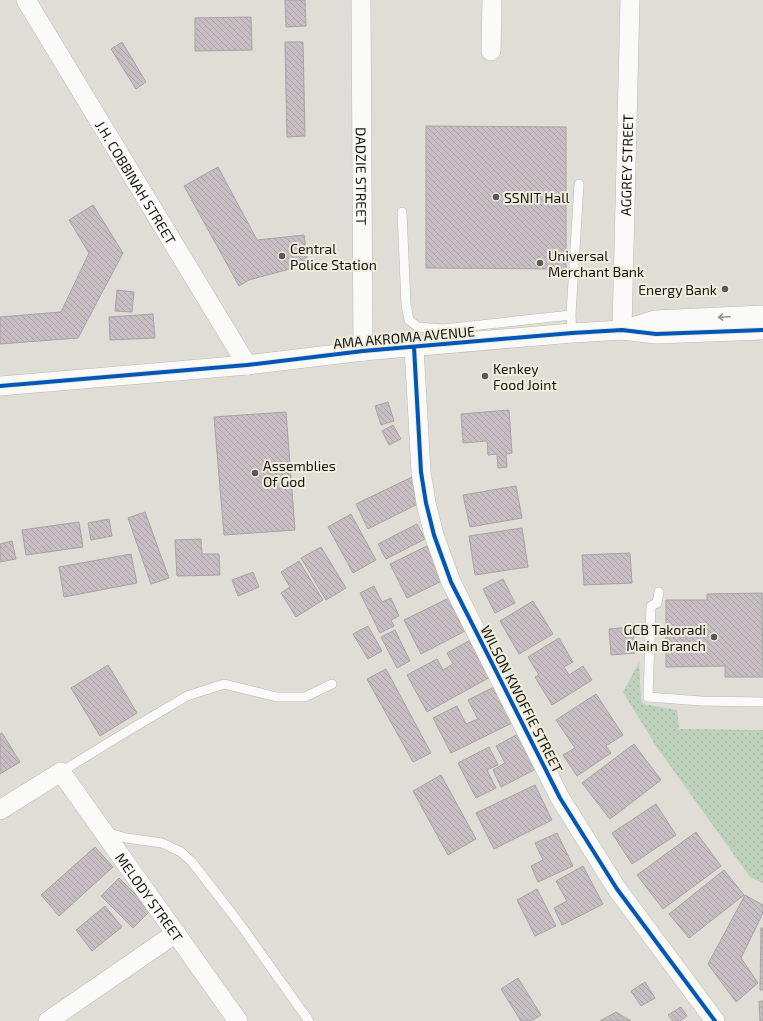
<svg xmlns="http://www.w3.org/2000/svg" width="763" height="1021" viewBox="0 0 763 1021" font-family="'Exo 2',sans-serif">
<defs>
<pattern id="grass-dots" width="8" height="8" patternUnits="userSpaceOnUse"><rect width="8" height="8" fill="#bdd1bb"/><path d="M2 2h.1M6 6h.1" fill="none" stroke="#a2b2a0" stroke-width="1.8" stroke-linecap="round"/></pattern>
<pattern id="building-back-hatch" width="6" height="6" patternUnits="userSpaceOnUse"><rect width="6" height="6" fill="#c6bec3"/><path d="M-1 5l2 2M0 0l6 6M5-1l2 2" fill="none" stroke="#a9a2a6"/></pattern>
</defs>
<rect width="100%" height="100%" fill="#dfddd5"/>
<path fill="url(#grass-dots)" d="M639,662L641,698L643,704L677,710L679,729L763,730V883L750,877L656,746L623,692Z"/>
<path fill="url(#building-back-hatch)" stroke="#a7a4a2" d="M285,0H305L306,26L286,27Z
M251,17L252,50L195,51V18Z
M122,42L146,82L136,89L111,49Z
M285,42H303L305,136L287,137Z
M426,126L566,127V269L426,268Z
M218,167L257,240L304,235L308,264L249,280L239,286L184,186Z
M93,205L123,253L78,338L0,344V317L61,312L89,253L69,220Z
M117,290L134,292L132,312L115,311Z
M153,314L155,338L110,340L109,317Z
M388,402L394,421L381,425L375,406Z
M509,410L512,453L506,454L507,467L498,468L497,454L488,455L487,441L463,443L461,414Z
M286,412L295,530L224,535L214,417Z
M393,425L401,439L389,445L382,431Z
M412,477L424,501L368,529L356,504Z
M516,486L522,518L470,527L463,495Z
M145,512L169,578L151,584L128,518Z
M351,514L376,560L353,573L328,527Z
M109,519L112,536L91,540L88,523Z
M79,522L83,547L26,555L22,530Z
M417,524L425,539L386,559L378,544Z
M522,528L528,567L475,575L469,536Z
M201,539L202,554H219L220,575L177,576L175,540Z
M12,541L16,559L0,562V544Z
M431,544L448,578L407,598L390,564Z
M321,547L346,588L326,600L301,558Z
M630,553L632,583L584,585L582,555Z
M131,554L137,583L64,597L59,567Z
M299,561L323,600L296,617L281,593L290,587L281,572Z
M253,572L259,587L238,596L232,580Z
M503,579L515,603L495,613L483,589Z
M374,586L382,602L391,598L399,616L391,620L394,626L380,633L360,593Z
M762,593L763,677H725V666L666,667V600H707V594Z
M451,597L467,630L421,654L404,620Z
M533,601L553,634L519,654L500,621Z
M368,626L382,651L368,659L353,634Z
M633,627L635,653L611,655L609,629Z
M395,630L410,661L397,668L381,637Z
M559,638L573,662L564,667L569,675L583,666L592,680L552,705L535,677L539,675L528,657Z
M472,639L492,676L427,712L407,675L437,659L443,670L453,664L447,653Z
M108,665L137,713L100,736L71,688Z
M386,669L431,753L413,762L367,679Z
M498,685L516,721L451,753L433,718L457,706L466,724L478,719L468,700Z
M596,694L623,735L606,746L611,753L577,776L563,755L575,748L556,720Z
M2,733L20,762L0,774V734Z
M518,734L536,769L501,787L493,770L505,763L496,746Z
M634,744L661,780L610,819L582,783Z
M489,747L498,765L487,770L496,788L476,798L458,763Z
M441,775L476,839L448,855L413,791Z
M535,785L552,820L494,849L476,813Z
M656,804L676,835L632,864L612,833Z
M696,832L721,866L663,909L637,875Z
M557,833L573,866L538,882L531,866L543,860L535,843Z
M95,847L113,867L59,916L41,895Z
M583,866L603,904L562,925L554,908L567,901L556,881Z
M724,870L744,895L689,938L669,914Z
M119,878L151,910L133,928L101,896Z
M537,889L556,926L535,936L517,900Z
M745,895L763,905V913L741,958L758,983L736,1002L708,964Z
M105,906L122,927L92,951L76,930Z
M761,928H763V990H760Z
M518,978L541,1015L531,1021H521L501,989Z
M645,982L655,998L641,1006L631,991Z
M759,1001H763V1021H760Z
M681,1007L687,1016L680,1021H673L668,1015Z
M616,1012L631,1021H600Z"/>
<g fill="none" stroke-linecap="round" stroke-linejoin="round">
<defs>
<path id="lane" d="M402,212L406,305L409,320L418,327L443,329L571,315
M572,333L571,315L579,184
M659,592L657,603L651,606L648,697L701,701L763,702
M61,772L121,735L187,696L224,684L277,697H305L332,684
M106,832L126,838L162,843L181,852L192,862L240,924L309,1021"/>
<g id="street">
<path id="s1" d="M26,0L247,365"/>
<path id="s2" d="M361,0L363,351"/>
<path d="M491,51L492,0"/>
<path d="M629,328L655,320L763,315"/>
<path id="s3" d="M622,330L630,0"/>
<path d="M414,347L421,472L426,503L434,535L451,582L560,798L617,889L715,1021"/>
<path d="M0,386L247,365L363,351L572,333L622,330L656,334L763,330"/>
<path id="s4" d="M0,810L61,772L238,1021"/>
<path d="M48,1021L176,933"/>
</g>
</defs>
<use href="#lane" stroke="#bbbab3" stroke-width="10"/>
<use href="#street" stroke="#bbbab3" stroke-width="20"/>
<use href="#lane" stroke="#fafaf9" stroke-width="9"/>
<use href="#street" stroke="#fafaf9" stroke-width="19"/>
<defs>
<path id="cycleway" d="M414,347L421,472L426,503L434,535L451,582L560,798L617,889L715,1021
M0,386L247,365L363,351L572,333L622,330L656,334L763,330"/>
</defs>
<use href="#cycleway" stroke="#f0edde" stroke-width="6"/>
<use href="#cycleway" stroke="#0057b8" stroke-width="4"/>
</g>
<defs><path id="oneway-shaft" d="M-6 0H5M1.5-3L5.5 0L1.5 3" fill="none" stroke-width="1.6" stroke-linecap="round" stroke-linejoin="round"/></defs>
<use stroke="#92928f" href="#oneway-shaft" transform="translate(724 317) rotate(177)"/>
<g fill="#5a5953" stroke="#f0edde" stroke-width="1.5">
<circle cx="496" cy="197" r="4"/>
<circle cx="282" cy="256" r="4"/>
<circle cx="540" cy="263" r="4"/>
<circle cx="725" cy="289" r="4"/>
<circle cx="485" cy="376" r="4"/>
<circle cx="255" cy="473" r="4"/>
<circle cx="714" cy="637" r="4"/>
</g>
<g text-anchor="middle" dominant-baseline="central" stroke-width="4" stroke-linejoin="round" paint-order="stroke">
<g font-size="14" fill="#13120d" stroke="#f0edde">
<text stroke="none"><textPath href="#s3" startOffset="165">AGGREY STREET</textPath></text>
<text stroke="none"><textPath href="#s2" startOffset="176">DADZIE STREET</textPath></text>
<text stroke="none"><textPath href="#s1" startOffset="213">J.H. COBBINAH STREET</textPath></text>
<text transform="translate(404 337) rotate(-5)">AMA AKROMA AVENUE</text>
<text transform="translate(522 699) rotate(63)">WILSON KWOFFIE STREET</text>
<text stroke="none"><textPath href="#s4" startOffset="225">MELODY STREET</textPath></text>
</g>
<g font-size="14" fill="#13120d" stroke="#f0edde" text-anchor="start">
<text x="504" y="197">SSNIT Hall</text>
<text x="290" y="248">Central<tspan x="290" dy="16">Police Station</tspan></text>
<text x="548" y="255">Universal<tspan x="548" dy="16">Merchant Bank</tspan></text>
<text x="717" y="289" text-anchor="end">Energy Bank</text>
<text x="493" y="368">Kenkey<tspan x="493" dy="16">Food Joint</tspan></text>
<text x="263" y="465">Assemblies<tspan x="263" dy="16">Of God</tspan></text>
<text x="706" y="629" text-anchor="end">GCB Takoradi<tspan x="706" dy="16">Main Branch</tspan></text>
</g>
</g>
</svg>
